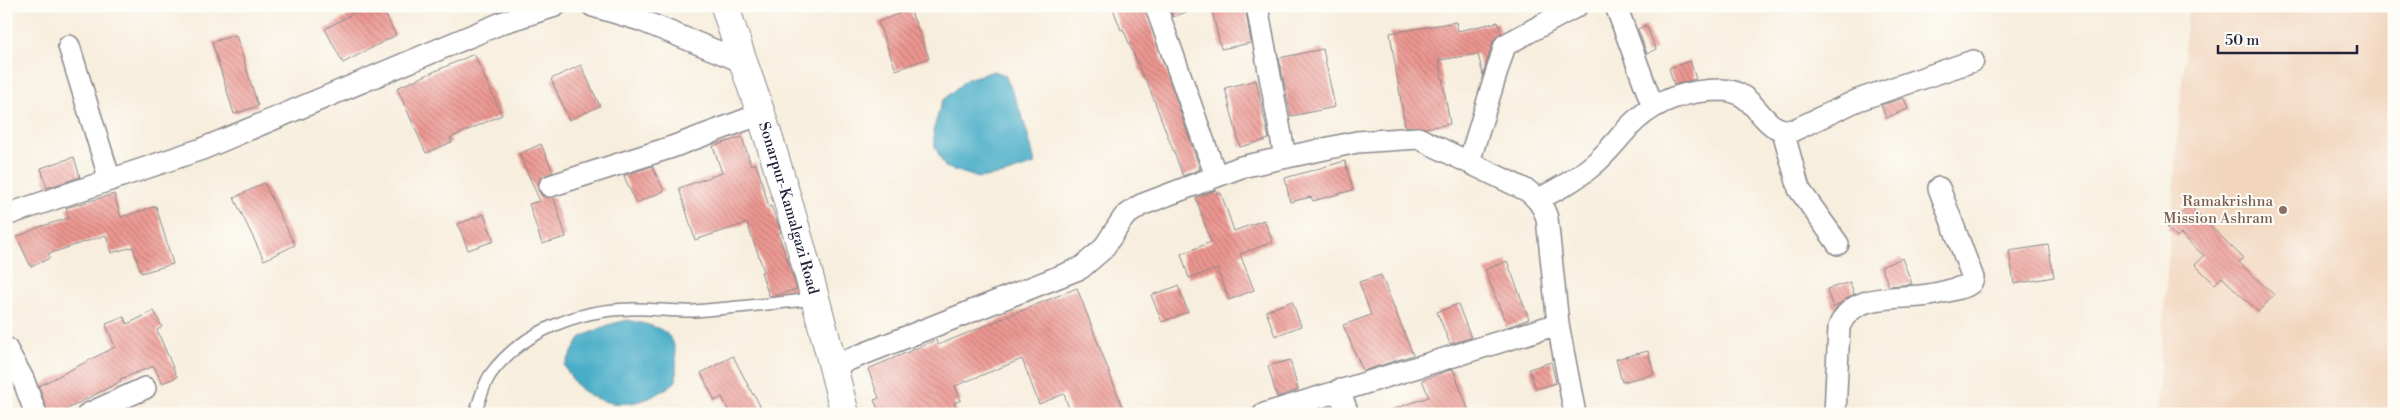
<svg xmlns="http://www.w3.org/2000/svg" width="2400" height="420" viewBox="0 0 2400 420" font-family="'Libre Bodoni',serif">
<defs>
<pattern id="building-back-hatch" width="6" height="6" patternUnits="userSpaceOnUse" patternTransform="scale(1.25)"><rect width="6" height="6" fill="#ed9791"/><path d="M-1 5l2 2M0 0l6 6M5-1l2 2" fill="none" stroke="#c07b78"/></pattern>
</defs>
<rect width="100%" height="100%" fill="#fdfcf7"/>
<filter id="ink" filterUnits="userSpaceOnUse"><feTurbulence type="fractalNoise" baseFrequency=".02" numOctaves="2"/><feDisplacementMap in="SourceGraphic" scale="10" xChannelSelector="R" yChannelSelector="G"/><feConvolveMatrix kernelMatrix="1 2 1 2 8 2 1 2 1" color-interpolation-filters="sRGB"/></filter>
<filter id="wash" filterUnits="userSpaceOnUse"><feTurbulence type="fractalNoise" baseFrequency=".0096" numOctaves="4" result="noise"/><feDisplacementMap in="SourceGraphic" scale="20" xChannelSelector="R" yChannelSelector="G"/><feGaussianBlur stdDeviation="1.12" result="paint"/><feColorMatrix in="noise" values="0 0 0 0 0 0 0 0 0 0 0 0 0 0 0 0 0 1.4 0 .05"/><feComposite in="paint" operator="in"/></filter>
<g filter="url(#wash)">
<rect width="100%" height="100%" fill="#f7eedd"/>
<path fill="#f2d5bd" d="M2188,6H2394V414H2156Z"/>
<path fill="#48adc8" stroke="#356882" d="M994,71L1005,75C1018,104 1029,132 1035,164L1004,174L979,178L945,167L935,147L933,131L942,101L967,79Z
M627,320C671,329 678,333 676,381C650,404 614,413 583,391C575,386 570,374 564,366L581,337L608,325Z"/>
<g id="blocks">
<path fill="url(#building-back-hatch)" d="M366,6H381L396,35L343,63L325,29Z
M1112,6H1144L1200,169L1183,176L1146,79H1144L1123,29L1121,30Z
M1169,6H1197V8L1173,17Z
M1211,6H1245L1251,43L1221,49Z
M910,9L929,58L896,70L878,22Z
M1456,22L1458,31L1498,22L1501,33L1493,41L1483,75L1478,54L1439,60L1450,124L1425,128L1405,126L1390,33Z
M1646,25L1656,49L1647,54L1638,29Z
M236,35L258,106L234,114L212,42Z
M1323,49L1335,107L1291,116L1279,58Z
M474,54L502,115L450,138L452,142L426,153L397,88Z
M1690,61L1696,79L1674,85L1669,68Z
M581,65L600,106L569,120L551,79Z
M1256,80L1269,139L1240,147L1225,88Z
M1904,98L1908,109L1886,118L1881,105Z
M742,137L751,165L756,163L769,207L771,206L779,226L781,232L778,233L797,289L778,295L769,296L761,272L764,271L747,223L695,240L679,188L722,173L713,146Z
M541,144L553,172L540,178L538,189L542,196L554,198L566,237L542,244L529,204L540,201L519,154Z
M74,157L80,177L47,188L41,168Z
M1345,161L1353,190L1313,201L1311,197L1290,202L1285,178Z
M652,166L664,191L636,203L624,176Z
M264,183L295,245L264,260L234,198Z
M1216,190L1217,194L1221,193L1234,231L1264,220L1273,242L1240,254L1254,290L1229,300L1217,269L1189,278L1181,254L1211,242L1196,198Z
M114,194L121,217L156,206L173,264L141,273L133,247L111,253L106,235L48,254L50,258L31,267L17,237L39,227L69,218L66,208Z
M2189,205L2243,258L2239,262L2274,295L2258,312L2222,277L2215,284L2195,265L2204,256L2181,234L2177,238L2167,228Z
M484,214L494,241L468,250L458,224Z
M2048,245L2054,277L2014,284L2009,251Z
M1902,258L1912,284L1889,286L1881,267Z
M1507,261L1529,319L1507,327L1485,270Z
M1381,275L1413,355L1363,371L1343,325L1371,315L1359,282Z
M1850,282L1854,294L1833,308L1827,289Z
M1178,286L1188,312L1162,322L1151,295Z
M1077,288L1125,414H1071L1064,394L1039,404L1022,359L955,386L961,400L954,403L958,414H880L874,400L879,398L868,369L936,340L938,345Z
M1292,301L1301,326L1275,336L1266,311Z
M1458,304L1471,338L1450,344L1437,312Z
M154,311L162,327L157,330L177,377L162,383L154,366L120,379L121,381L58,414H48L39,386L115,347L106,324L124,317L127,324Z
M1648,351L1654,374L1622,382L1616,359Z
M733,356L753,395L754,394L764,414H730L722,397L715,401L701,373Z
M1290,360L1298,390L1277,397L1268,366Z
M1551,362L1556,383L1536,389L1529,369Z
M1453,369L1470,414H1388V411L1429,397L1422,380Z"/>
</g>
</g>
<g filter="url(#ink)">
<use href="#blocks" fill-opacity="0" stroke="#8c888c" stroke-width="1"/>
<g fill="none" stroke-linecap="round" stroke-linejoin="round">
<defs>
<path id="lane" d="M475,414C479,402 483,386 490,375C521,332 578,310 630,309C651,308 673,312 694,311C735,308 775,303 816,299"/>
<path id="street" d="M593,6L640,20L741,61
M1257,6L1285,157
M1616,6L1653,107
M1156,7L1216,176
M69,46L110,180
M1783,131L1799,189L1838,244
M1469,162L1505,45L1577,6
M550,186L672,147L761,114
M1539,199C1558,189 1577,179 1593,165C1609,152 1620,135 1635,121C1659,99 1690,90 1722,90C1760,91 1759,135 1794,130L1858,100L1973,61
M6,215L202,149L504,22L555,6
M6,348L23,379L36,414
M833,366L1081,268L1103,249L1124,217L1141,205L1241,167L1357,142L1418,138L1528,191C1538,199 1543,206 1547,218L1558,324L1575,414
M1339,390L1348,414
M88,414L145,388
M1264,414L1558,324
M1835,414L1839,327C1851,294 1892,299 1920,296C1936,295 1951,290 1966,286L1971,283L1973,278L1939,188"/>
<g id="secondary">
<path id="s1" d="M725,6C736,43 749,78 761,114C793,213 820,313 845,414"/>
</g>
</defs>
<use href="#lane" stroke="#8c888c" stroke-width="14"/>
<use href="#street" stroke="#8c888c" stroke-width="24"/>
<use href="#secondary" stroke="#8c888c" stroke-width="30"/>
<use href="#lane" stroke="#fff" stroke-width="11"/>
<use href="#street" stroke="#fff" stroke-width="21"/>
<use href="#secondary" stroke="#fff" stroke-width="28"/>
</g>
</g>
<circle fill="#8d6e63" stroke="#fdfcf7" stroke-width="2" cx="2283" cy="210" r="5"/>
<g text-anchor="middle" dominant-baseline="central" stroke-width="4" stroke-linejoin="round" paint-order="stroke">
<g font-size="15" fill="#785e54" stroke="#fdfcf7" text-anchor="end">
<text x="2273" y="201">Ramakrishna<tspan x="2273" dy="17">Mission Ashram</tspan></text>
</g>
<g font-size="15" fill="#22223b" stroke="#fdfcf7">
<text stroke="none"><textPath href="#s1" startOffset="212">Sonarpur-Kamalgazi Road</textPath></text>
</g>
</g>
<rect width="2400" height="420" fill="none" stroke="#fdfcf7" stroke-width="25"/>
<path d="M2218 45v8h139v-8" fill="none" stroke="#22223b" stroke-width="2.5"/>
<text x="2225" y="45" font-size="15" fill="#22223b" stroke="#fdfcf7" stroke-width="4" paint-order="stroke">50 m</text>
</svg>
